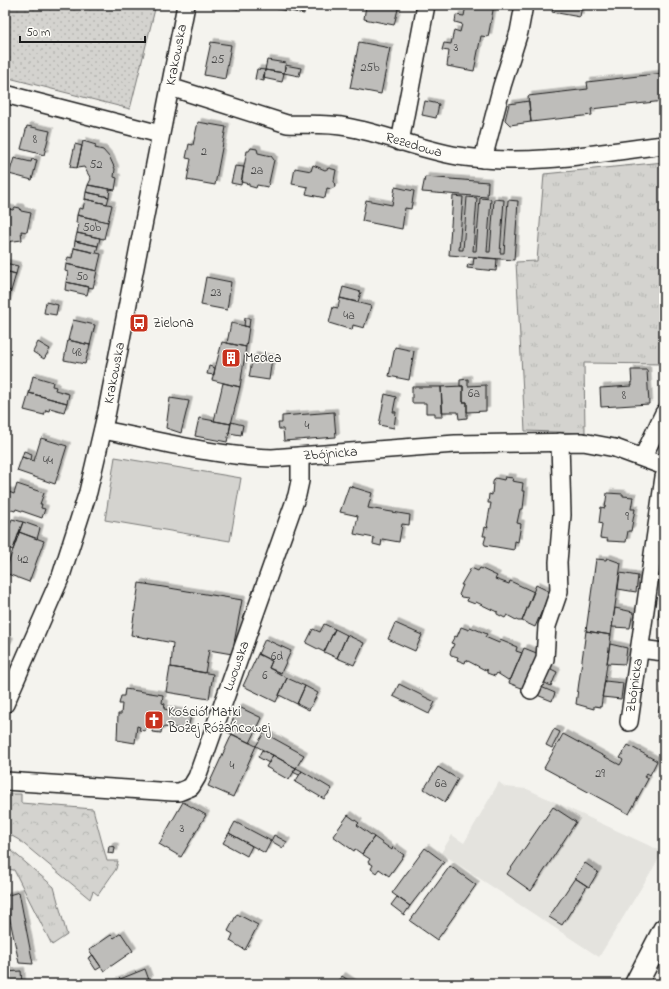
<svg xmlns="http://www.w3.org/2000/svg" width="669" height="989" viewBox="0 0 669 989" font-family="'Indie Flower',sans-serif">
<defs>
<pattern id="grass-tufts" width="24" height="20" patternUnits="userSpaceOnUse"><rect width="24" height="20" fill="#d4d3cf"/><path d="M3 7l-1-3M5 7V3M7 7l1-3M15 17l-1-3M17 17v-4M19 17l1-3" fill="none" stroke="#b5b5b1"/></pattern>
<pattern id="park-crowns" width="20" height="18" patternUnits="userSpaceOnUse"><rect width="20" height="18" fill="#d4d3cf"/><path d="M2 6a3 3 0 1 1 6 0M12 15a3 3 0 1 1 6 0" fill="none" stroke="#b5b5b1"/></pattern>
<pattern id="garden-dots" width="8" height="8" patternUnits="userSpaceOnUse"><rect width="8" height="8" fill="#d4d3cf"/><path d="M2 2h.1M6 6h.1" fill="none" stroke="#b5b5b1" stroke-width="1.8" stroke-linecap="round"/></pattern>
<filter id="shadow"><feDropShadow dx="3.5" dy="-3.5" stdDeviation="0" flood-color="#0004"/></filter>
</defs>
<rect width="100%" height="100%" fill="#f4f3ee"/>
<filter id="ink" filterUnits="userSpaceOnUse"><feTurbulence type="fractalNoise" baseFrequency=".025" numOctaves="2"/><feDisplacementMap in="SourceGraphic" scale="8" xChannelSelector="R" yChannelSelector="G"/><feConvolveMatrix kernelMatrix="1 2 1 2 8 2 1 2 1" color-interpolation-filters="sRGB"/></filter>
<g filter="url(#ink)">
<path fill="#e4e3de" d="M499,782L505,787L527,789L663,852L599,957L441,853L452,835L464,843Z"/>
<path fill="url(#grass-tufts)" stroke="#787876" d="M664,162V364L584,363L585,433L525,431L516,262L537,261L544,174Z
M5,847L12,851L54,887L67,935L52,945L14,870L5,869Z"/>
<path fill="url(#park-crowns)" stroke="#787876" d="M5,794H21V803L93,809L107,861H118L116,869L98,895L93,891L90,899L19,840L5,832Z"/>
<path fill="url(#garden-dots)" stroke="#787876" d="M5,5H156L130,109L5,77Z"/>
<path fill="#d4d3cf" stroke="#787876" d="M115,457L241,478L230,541L105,520Z"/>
<path fill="#bebdba" stroke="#1c1c1c" filter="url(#shadow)" d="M219,5H239L238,9Z
M277,5H297L295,12L277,9Z
M297,5H305L304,14L295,12Z
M366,5H399L394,25L364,19Z
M466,5H494L488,37L481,36L474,71L447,66L449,51L442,50L444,43L451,44L454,30L460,32L462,24L455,22L456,15L464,16Z
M554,5H582L580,17L552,12Z
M211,42L231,45L225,79L204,75Z
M359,42L390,48L381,94L350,88Z
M267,60L286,63L284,73L265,70Z
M285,65L301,68L299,76L284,73Z
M257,69L265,70L264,81L255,79Z
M265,70L284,73L282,82L263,78Z
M664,73V101L591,109L592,115L531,122L528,96L588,89L587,82Z
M425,101L439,104L436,118L422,115Z
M529,101L531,122L510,125L505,120L509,104Z
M198,122L226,127L215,185L187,180L191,159L186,158L189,144L193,145Z
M27,126L50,131L44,155L21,149Z
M83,141L96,145L95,148L103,150L110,158L115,169L114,177L117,178L115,190L88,185L91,179L84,167L77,168Z
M75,144L82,146L77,168L70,167Z
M251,148L257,149L258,153L271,156L274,160L268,187L257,185L256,188L249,186V184L241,182L247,151H249Z
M14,158L31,162L32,159L37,160L32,180L9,174Z
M313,165L325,170L329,168L336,170L334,181L335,187L331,189L327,188L325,198L306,194L308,187L292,184L295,168L311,171Z
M235,166L244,167L241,185L231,183Z
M425,177L488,182L487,197L422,192Z
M88,185L110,189L109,197L86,192Z
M395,187L414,191L411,209L405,208L402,229L362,221L366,200L392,205Z
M86,192L109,197L107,204L85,199Z
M453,196L463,197L459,250H463L467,197L477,198L473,251H476L480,198L491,199L487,252H490L494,199L504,200L500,253H504L508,200L518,201L514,260L449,255Z
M85,199L112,205L108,222L77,215L79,208L83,209Z
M15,207L20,208L21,211L31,213L27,232L21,231L22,240L6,242L5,208L13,210Z
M77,215L108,222L104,239L77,233L79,223H76Z
M77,233L100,238L98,246L75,241Z
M75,241L98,246L96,253L74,248Z
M74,248L101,254L97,271L66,264L68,257L72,258Z
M474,257L497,259L496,271L467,268L468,264L473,265Z
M5,263L18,266L16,274L5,271Z
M66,264L97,271L93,288L66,282L68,272L65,271Z
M5,271L16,274L11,291L5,289Z
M206,277L231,282L227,310L201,305Z
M66,282L89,287L87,295L65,290Z
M343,287L361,292L358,302L340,298Z
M5,289L11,291L6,307H5Z
M340,298L371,306L364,328L353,325L352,330L329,323L333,307L338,308Z
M46,302L58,305L56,315L44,313Z
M245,318H250L249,327L244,326Z
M73,320L95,325L90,345L68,340Z
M231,323L249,327L246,347L227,343Z
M68,340L90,345L85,364L64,360Z
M38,342L50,349L44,359L33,352Z
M222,342L246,347L240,387L212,380Z
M395,347L414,351L409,380L389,376Z
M253,356L272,358L269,380L249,377Z
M209,366L215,368L214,375L207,374Z
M631,370H647L649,404L601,407L600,388L632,386Z
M33,376L53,382L52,386L56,387L55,390L69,394L67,403L29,393Z
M468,379V386L486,385V411L467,412V402H463V386H460V380Z
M223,383L240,387L231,424L214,421Z
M463,386V402H467V418L459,419L458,412H442L441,387Z
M412,387H441L443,417H435V413H426V403H412Z
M29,393L67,403L64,412L50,408L49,411L46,410L44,415L24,410Z
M385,394L396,397L393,412H396L394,428L379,425Z
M170,398L189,401L181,433L166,428Z
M334,412L336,437L284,441L283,429H279L278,423H282V416Z
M199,418L231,424L227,442L195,436Z
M231,422L243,425L241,435L229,433Z
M41,438L67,446L55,484L17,471L22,457L34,461Z
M24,451L32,454L31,460L22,457Z
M505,477L513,478L512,481L523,483L522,491H525L523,509H520L517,523L521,524L518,542L515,541L514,550L485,545L484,543L486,536H483L485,527L488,528L487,525L491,503H488L489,494L492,495L493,482L495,478L504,480Z
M17,484L44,493L40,504H42L41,508L45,509L42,518L16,509L15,511L5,508L6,491L14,494Z
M349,486L372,493L368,508L410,515L409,525L402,524L399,542L382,539L381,546L373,544L374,538L354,534L358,516L340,512Z
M607,493L623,494V496L633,497L631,509H635L631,531H628L626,542L607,541L608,539L600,538L602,524L599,523L601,507L605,508Z
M12,519L23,522L13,550L5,547V538Z
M23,522L40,528L37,539L19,532Z
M19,532L44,541L29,582L5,573Z
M607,558L621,563L611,635L586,631L596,559L606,560Z
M471,568L478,571L480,568L497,576L495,579L509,584L510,581L534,592L522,621H518L507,615L505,618L497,614V611V612L476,602L475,604L467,601L468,598L461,597L459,595L463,585H461Z
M620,573L638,576L636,592L618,589Z
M139,583L242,600L232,654L209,650L205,673L171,667L173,643L131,635Z
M536,585L550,592L535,627L522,621Z
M660,602L664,603V619L658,618Z
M615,608L633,612L630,628L612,627Z
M395,623L422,635L415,651L388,639Z
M324,624L335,629L324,652L306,643L313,629L320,632Z
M461,627L469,630L470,627L487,634L485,637L499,643L500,640L517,647L516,651L522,653L511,679L508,680L497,673L495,676L487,673V669V671L466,660L465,663L457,660L458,657L451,655L450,653L454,644L451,643L455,636L457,637Z
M335,629L347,635L337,658L324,652Z
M586,631L611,635L601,707L594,706V709L576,704Z
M347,635L364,643L354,665L337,658Z
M5,639L10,641L5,651Z
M265,639L291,651L281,673L269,668L272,661L258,654Z
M610,644L627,648L625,664L607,663Z
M524,648L539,654L524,689L509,683Z
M258,654L272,661L269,668L287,678L276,702L243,686Z
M170,667L213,674L209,699L166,692Z
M549,668L557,672L551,686L543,682Z
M287,678L305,686L297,704L279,695Z
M605,681L623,683L621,699L602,697Z
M663,682H664V700L661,699Z
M399,684L435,702L429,714L393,696Z
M305,686L318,693L309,710L297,704Z
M541,687L555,693L552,701L537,695Z
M125,689L163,695L162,703L165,704L164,709L191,715L188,729L162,727L161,733L152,732L153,728L146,727L145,731L139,730L140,727L137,726L135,743L117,740L118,714H121L122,704H119L121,696H124Z
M661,699L664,700V718L658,717Z
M239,707L262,718L250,743L227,732Z
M554,729L560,732L552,748L546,745Z
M264,733L304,755L296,768L256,746Z
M232,734L256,746L233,797L208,786Z
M563,734L620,765L623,760L620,758L628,745L657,761L650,775L647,773L644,777L648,779L629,814L544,768Z
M262,750L273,755L269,763L258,757Z
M273,755L296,768L289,780L266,767Z
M438,767L458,779L445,802L424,789Z
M296,768L302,771L299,775L293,772Z
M302,771L332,789L324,799L295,782Z
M183,802L206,815L181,857L159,844Z
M553,807L576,822L531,891L507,874Z
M348,815L359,823L357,825L374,837L362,854L355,849L354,851L333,836Z
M235,822L271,841L265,853L229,833Z
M229,833L252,846L247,856L223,843Z
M274,835L287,842L283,848L271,841Z
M374,837L392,850L393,847L404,855L389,876L379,869L376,873L371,869L373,865L368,862L370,859L362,854Z
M109,846L115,847L114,854L108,853Z
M425,848L444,862L410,906L392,893Z
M585,863L598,872L589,887L575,878Z
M450,866L476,885L437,940L410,921Z
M575,878L587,886L562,925L549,917Z
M19,892L33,964L19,963L5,896Z
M397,897L410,906L404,915L391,905Z
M237,914L258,925L245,950L230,941L233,934L228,931Z
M121,933L133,951L104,971L89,950L111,935L114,938Z
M93,955L101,967L96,970L88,958Z
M145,969L149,980L138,984H108Z
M21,971L22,984H5V972Z
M342,976L354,984H336Z"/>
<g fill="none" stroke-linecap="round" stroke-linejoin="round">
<defs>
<g id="street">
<path id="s1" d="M170,87L287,124C308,125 327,123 347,127C387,134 425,152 465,157C531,166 599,153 664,145"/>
<path d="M5,94L160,134"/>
<path d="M400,142L426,5"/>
<path d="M483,159L502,86L519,32L524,5"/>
<path id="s2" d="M103,430C159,441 215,456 272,458L455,444L583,442L615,448L664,466"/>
<path d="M643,457L664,413"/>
<path d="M640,649L664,652"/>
<path d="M531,690L545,659L547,626L559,591L558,562L562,515L560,442"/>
<path id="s3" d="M5,704L61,576L88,492L107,411L186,5"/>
<path id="s4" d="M629,722L664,477"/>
<path id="s5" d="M5,781L173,792H179L191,787L197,777L297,495L300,481V456"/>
</g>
<path id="secondary" d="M636,984L664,930"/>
</defs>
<use href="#street" stroke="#1c1c1c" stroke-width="20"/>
<use href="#secondary" stroke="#1c1c1c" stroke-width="25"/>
<use href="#street" stroke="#fdfcf7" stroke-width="17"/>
<use href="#secondary" stroke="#fdfcf7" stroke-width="22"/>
</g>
</g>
<defs>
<symbol id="bus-square" viewBox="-11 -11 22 22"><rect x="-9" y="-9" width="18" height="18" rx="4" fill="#c8321e" stroke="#fdfcf7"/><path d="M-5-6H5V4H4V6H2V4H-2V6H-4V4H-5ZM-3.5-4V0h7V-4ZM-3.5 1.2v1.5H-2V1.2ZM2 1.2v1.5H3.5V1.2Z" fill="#fff"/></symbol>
<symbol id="building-square" viewBox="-11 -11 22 22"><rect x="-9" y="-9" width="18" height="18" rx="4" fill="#c8321e" stroke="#fdfcf7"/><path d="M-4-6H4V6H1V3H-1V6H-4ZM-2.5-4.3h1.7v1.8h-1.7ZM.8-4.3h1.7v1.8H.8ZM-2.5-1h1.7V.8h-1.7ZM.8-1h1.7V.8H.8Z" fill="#fff"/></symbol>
<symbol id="church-square" viewBox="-11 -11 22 22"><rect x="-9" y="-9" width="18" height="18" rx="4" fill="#c8321e" stroke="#fdfcf7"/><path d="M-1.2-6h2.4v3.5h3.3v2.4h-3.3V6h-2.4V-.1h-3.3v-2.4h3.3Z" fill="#fff"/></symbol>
</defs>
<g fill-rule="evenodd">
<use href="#bus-square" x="128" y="312" width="22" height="22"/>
<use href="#building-square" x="220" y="347" width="22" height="22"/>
<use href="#church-square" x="143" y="709" width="22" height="22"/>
</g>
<g text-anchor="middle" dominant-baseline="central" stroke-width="3" stroke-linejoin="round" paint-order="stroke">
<g font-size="12" fill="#444">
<text x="456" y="48">3</text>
<text x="218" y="60">25</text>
<text x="370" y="68">25b</text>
<text x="35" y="140">8</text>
<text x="204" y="152">2</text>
<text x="96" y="165">52</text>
<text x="257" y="171">2a</text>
<text x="92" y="228">50b</text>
<text x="82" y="277">50</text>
<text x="216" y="293">23</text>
<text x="349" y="316">4a</text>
<text x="77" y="353">48</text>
<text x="474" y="394">6a</text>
<text x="624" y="396">8</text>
<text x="307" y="426">4</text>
<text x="48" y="461">44</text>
<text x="627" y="517">9</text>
<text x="23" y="560">42</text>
<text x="277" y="657">6d</text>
<text x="265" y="676">6</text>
<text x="232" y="766">4</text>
<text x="600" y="774">29</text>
<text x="441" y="784">6a</text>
<text x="182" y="829">3</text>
</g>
<g font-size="14" fill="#1c1c1c" stroke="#fdfcf7">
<text stroke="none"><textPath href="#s3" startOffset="674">Krakowska</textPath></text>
<text stroke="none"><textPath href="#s1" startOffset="252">Rezedowa</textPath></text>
<text stroke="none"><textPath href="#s3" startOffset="350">Krakowska</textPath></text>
<text stroke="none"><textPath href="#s2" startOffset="230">Zbójnicka</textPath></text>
<text stroke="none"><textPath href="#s5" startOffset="317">Lwowska</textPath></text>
<text stroke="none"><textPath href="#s4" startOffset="37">Zbójnicka</textPath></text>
</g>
<g font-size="14" fill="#1c1c1c" stroke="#fdfcf7" text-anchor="start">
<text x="153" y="323">Zielona</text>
<text x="245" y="358">Medea</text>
<text x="168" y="712">Kościół Matki<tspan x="168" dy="16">Bożej Różańcowej</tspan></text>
</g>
</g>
<rect width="669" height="989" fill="none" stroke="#fdfcf7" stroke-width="20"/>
<rect x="10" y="10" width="649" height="969" fill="none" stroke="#1c1c1c" stroke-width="1.5" filter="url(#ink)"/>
<path d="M20 36v6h125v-6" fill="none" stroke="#1c1c1c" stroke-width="2"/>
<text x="26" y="36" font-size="12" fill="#1c1c1c" stroke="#fdfcf7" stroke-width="3" paint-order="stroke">50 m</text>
</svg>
